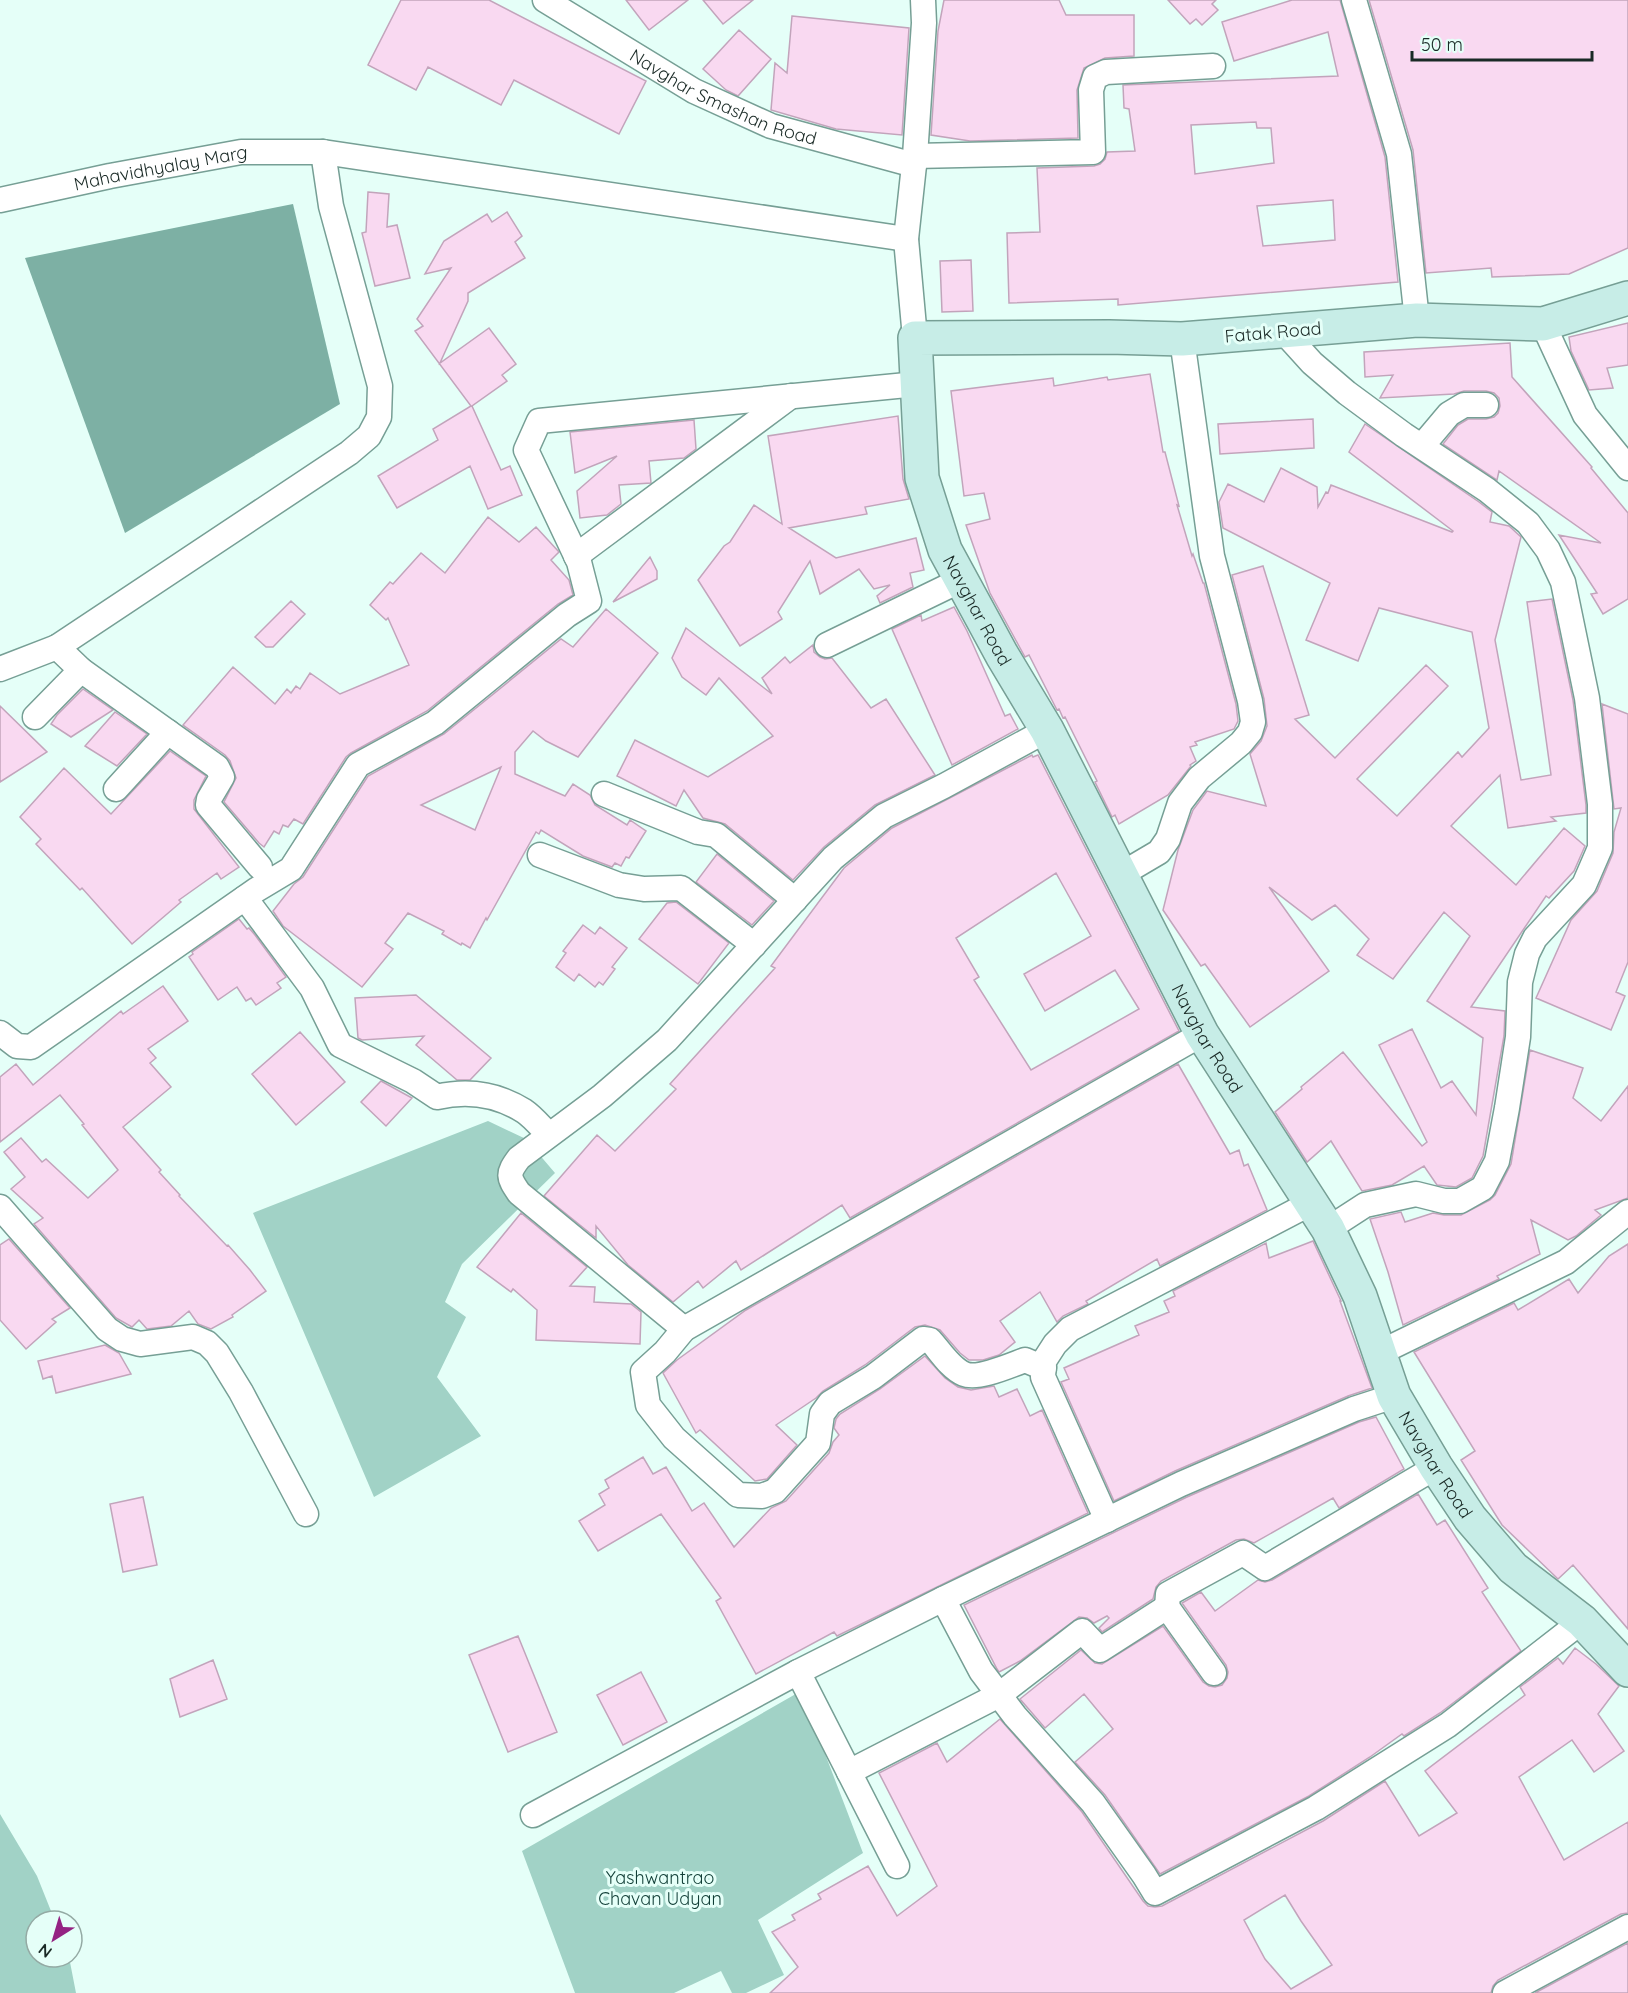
<svg xmlns="http://www.w3.org/2000/svg" width="1628" height="1993" viewBox="0 0 1628 1993" font-family="Quicksand,sans-serif">
<rect width="100%" height="100%" fill="#e5fff8"/>
<path fill="#a1d2c6" d="M488,1121L526,1139L555,1173L462,1264L445,1302L466,1317L437,1377L481,1436L374,1497L253,1213Z
M801,1691L863,1853L758,1920L784,1975L746,1993H732L721,1971L674,1993H575L522,1851Z
M0,1814L37,1876L55,1921H36V1957H69L76,1993H0Z"/>
<path fill="#7db0a4" d="M293,204L340,404L125,533L25,258Z"/>
<path fill="#f9d9f1" stroke="#c2a4bb" stroke-width="1.5" fill-rule="evenodd" d="M401,0H489L646,81L619,134L514,80L501,105L428,67L416,90L368,65Z
M626,0H688L649,30Z
M703,0H753L723,24Z
M944,0H1059L1066,15H1134V56L1105,58L1084,68L1077,90L1078,138L970,141L931,135L938,31Z
M1168,0H1216L1212,4L1218,10L1202,25L1196,19L1190,24Z
M1292,0H1340L1385,157L1398,282L1118,305V299L1009,303L1007,233L1040,232L1037,168L1094,166L1100,164L1105,159L1107,152L1135,151L1129,109L1124,108L1123,85L1338,76L1328,32L1234,61L1222,22ZM1256,122L1257,128H1271L1274,163L1195,174L1191,125ZM1333,200L1335,240L1263,246L1257,206Z
M1369,0H1628V248L1569,274L1492,277L1491,268L1426,273L1413,150Z
M792,16L909,28L902,135L836,129L771,110L775,63L787,73Z
M739,30L771,59L738,96L726,90L703,69Z
M368,192L389,194L387,227L397,225L410,278L375,286L362,233L366,232Z
M507,212L522,236L515,242L525,258L468,293V301L440,363L489,328L516,364L502,375L507,381L472,406L501,470L510,466L522,495L488,509L470,466L397,508L378,476L438,440L433,429L471,406L415,331L423,326L417,319L451,268L425,274L444,241L487,214L492,222Z
M971,260L973,311L942,312L940,261Z
M1628,323V365L1607,368L1613,388L1589,390L1571,351L1569,337Z
M1510,343L1512,377L1592,467L1591,468L1628,513V599L1603,614L1591,594L1597,593L1559,535L1601,543L1499,471L1497,480L1443,444L1458,425L1468,419H1486L1494,417L1498,413L1500,406L1499,398L1494,393L1486,391H1464L1454,394L1380,398L1393,375L1365,377L1364,352Z
M1150,374L1163,452H1165L1179,506L1177,505L1192,556L1193,554L1203,583H1204L1236,704L1238,721L1234,729L1195,742L1197,745L1190,747L1196,761L1190,765L1191,766L1168,795L1119,824L1115,815L1112,817L1095,782L1097,781L1065,717L1063,718L1059,709L1057,710L1029,655L1025,657L990,593L966,525L990,519L984,493L964,496L951,391L1053,378L1054,386L1107,377L1108,380Z
M898,416L903,479L909,499L865,507L867,514L789,528L836,558L916,538L924,570L910,573L913,587L880,603L877,596L890,585L874,589L859,569L820,594L810,561L778,612L782,619L740,646L698,580L724,546L730,542L754,505L782,524L768,436Z
M1313,419L1314,448L1220,454L1218,424Z
M694,420L696,449L684,458L649,461L651,483L619,485L621,504L607,515L580,518L577,491L617,456L575,473L570,432Z
M1365,424L1479,502L1492,512L1490,522L1509,526L1521,537L1495,640L1521,780L1551,775L1527,602L1552,599L1573,700L1586,805V813L1551,817L1556,821L1508,828L1500,775L1451,826L1516,885L1564,828L1585,846L1574,871L1549,898L1546,896L1471,1007L1505,1011L1504,1036L1483,1156L1472,1178L1456,1187L1437,1185L1424,1166L1392,1185L1362,1191L1331,1141L1307,1162L1275,1112L1302,1089L1301,1087L1343,1052L1422,1146L1427,1142L1379,1045L1412,1029L1441,1088L1452,1081L1476,1115L1483,1038L1427,1001L1470,936L1444,912L1393,979L1357,955L1369,939L1335,905L1312,920L1269,887L1329,971L1250,1027L1205,964L1201,966L1163,910L1178,850L1193,810L1207,791L1266,806L1250,754L1261,741L1267,726L1264,699L1232,575L1263,566L1309,715L1295,719L1335,758L1426,665L1448,686L1357,779L1397,816L1458,752L1462,757L1489,728L1472,632L1379,608L1358,661L1306,640L1330,583L1223,528L1219,502L1228,484L1264,502L1281,468L1317,487L1318,507L1326,492L1328,493L1331,485L1452,532L1453,531L1349,452Z
M488,517L519,542L536,527L559,552L551,560L569,580L573,595L558,604L427,711L351,753L346,757L303,824L294,819L288,827L283,825L279,834L274,831L264,847L259,843L224,802L236,778L230,761L225,755L183,725L233,667L275,704L287,689L291,693L296,686L300,689L310,673L340,694L409,665L388,618L386,620L370,605L390,582L393,584L421,553L445,573Z
M650,557L657,571V579L613,602Z
M291,601L305,614L273,647H266L255,637Z
M954,607L967,631L1005,716L1010,714L1018,729L952,765L892,629L921,615L922,621Z
M606,609L658,653L578,757L546,741L533,731L515,752V774L565,796L573,784L590,795L595,805L627,825L630,820L646,831L629,858L626,857L621,866L615,863L612,867L583,856L541,830L539,834L536,832L487,920L486,918L470,948L462,943L461,945L442,934L444,931L408,913L385,943L393,949L362,987L283,926L273,911L294,884L303,877L368,776L444,734L561,639L573,647ZM501,767L475,830L421,805Z
M686,628L772,694L762,678L785,657L790,663L813,645L814,652L820,657L825,659L832,658L871,708L886,699L935,775L875,805L824,847L793,880L725,824L703,818L684,790L676,806L617,776L635,740L708,777L773,736L719,678L706,695L682,677L672,658Z
M83,689L113,710L71,737L51,724L57,715Z
M1602,704L1628,714V962L1616,992L1625,996L1611,1030L1536,998L1571,920L1597,891L1613,853L1614,832L1621,808L1614,809Z
M0,706L47,752L0,782Z
M115,712L147,734L117,766L85,746Z
M170,751L206,776L194,800V809L239,867L221,879L217,873L179,900L181,902L132,944L82,888L80,890L36,844L41,839L20,817L64,768L111,814Z
M1032,755L1033,757L1038,755L1179,1031L850,1218L842,1205L741,1270L736,1261L703,1288L698,1281L673,1302L628,1265L596,1226V1238L544,1196L597,1135L615,1151L676,1089L670,1084L775,968L771,966L844,868L892,828ZM1056,873L1091,936L1024,974L1045,1011L1115,970L1139,1009L1031,1070L974,980L979,977L956,938Z
M717,854L774,901L752,925L696,882Z
M676,902L729,943L698,984L639,939L667,903Z
M239,919L247,929L249,928L255,935L286,977L277,983L281,988L256,1005L251,998L246,1001L237,987L218,1000L189,957L193,954L192,952Z
M583,925L595,934L600,927L627,948L612,967L615,969L603,985L599,982L595,987L579,974L574,981L556,967L566,953L563,951Z
M163,986L188,1021L148,1049L156,1058L150,1063L171,1087L123,1127L161,1170L159,1172L180,1195L179,1196L227,1246L228,1245L250,1270L266,1291L232,1315L233,1317L211,1329L198,1324L189,1311L171,1326L147,1329L139,1320L132,1327L116,1318L34,1224L43,1218L11,1189L25,1177L4,1152L21,1138L42,1162L46,1159L88,1198L118,1170L82,1125L84,1124L60,1095L0,1142V1077L16,1064L33,1085L121,1011L123,1014Z
M416,995L491,1058L470,1080H457L416,1045L424,1036L362,1040L358,1038L355,998Z
M300,1032L345,1082L296,1125L252,1074Z
M1530,1050L1583,1068L1573,1098L1601,1121L1628,1086V1198L1595,1210L1601,1215L1576,1236L1568,1240L1531,1220L1540,1254L1497,1276L1499,1279L1403,1325L1388,1272L1370,1219L1401,1212L1405,1222L1433,1213L1444,1215H1461L1490,1200L1495,1195L1511,1164Z
M1178,1064L1230,1154L1239,1150L1244,1166L1248,1164L1267,1210L1160,1266L1157,1259L1086,1301L1088,1304L1063,1316L1057,1322L1040,1292L1000,1321L1015,1342L999,1355L983,1360H969L960,1353L940,1330L925,1325L915,1327L865,1365L823,1391L816,1398L776,1425L797,1445L767,1479L755,1481L700,1430L696,1433L663,1373L677,1360L746,1310Z
M381,1081L412,1098L386,1126L361,1102Z
M521,1213L587,1267L570,1286L595,1287L594,1302L631,1304L641,1312L640,1344L536,1340L537,1310L513,1289L511,1292L477,1267Z
M9,1239L70,1308L52,1319L56,1322L26,1349L0,1320V1245Z
M1313,1241L1341,1301H1340L1372,1388L1348,1396L1175,1471L1114,1501L1061,1382L1069,1379L1064,1368L1139,1335L1135,1326L1169,1312L1164,1301L1175,1296L1173,1291L1266,1243L1269,1258Z
M1628,1244V1629L1573,1565L1558,1579L1502,1525L1461,1460L1475,1451L1414,1352L1514,1303L1518,1310L1569,1279L1578,1293L1609,1256Z
M105,1345L119,1353L131,1374L56,1393L52,1376L43,1379L38,1361Z
M925,1356L945,1378L958,1387L971,1390L994,1386L999,1397L1017,1389L1030,1416L1042,1410L1088,1513L837,1636L834,1632L756,1674L716,1601L721,1598L661,1514L598,1551L579,1521L605,1505L599,1494L609,1488L605,1480L643,1457L653,1474L666,1467L692,1511L704,1503L734,1547L771,1508L786,1501L829,1453L833,1442L839,1435L834,1428L836,1419L840,1414L880,1389Z
M1376,1417L1404,1469L1339,1508L1333,1498L1254,1543L1244,1539L1236,1540L1161,1581L1156,1587L1153,1599L1102,1632L1099,1628L1109,1618L1107,1616L1094,1623L1087,1618L1079,1617L1020,1661L999,1672L997,1669L964,1605L1187,1497L1359,1422Z
M1418,1494L1437,1525L1445,1520L1488,1588L1482,1592L1521,1651L1440,1713L1404,1736L1402,1734L1370,1757L1309,1796L1160,1874L1105,1795L1075,1762L1113,1729L1084,1694L1045,1728L1020,1699L1081,1650L1095,1663L1102,1664L1163,1626L1203,1682L1209,1686L1215,1687L1222,1685L1227,1678L1228,1672L1226,1665L1182,1603L1201,1592L1215,1611L1258,1580L1265,1582L1272,1580Z
M143,1497L157,1565L123,1572L110,1504Z
M518,1636L557,1732L508,1752L469,1655Z
M1575,1648L1596,1664L1619,1686L1598,1714L1624,1751L1594,1772L1572,1740L1519,1777L1564,1860L1628,1822V1913L1621,1914L1498,1980L1493,1986L1491,1993H770L798,1967L772,1932L795,1920L792,1915L821,1899L818,1894L868,1866L897,1916L937,1886L879,1773L937,1743L947,1762L1000,1719L1082,1812L1143,1901L1148,1906L1155,1907L1162,1906L1323,1821L1385,1781L1419,1836L1457,1813L1425,1771L1525,1695L1520,1687L1558,1658L1563,1664ZM1285,1895L1301,1921L1332,1965L1291,1989L1265,1959L1244,1920Z
M213,1660L227,1699L180,1717L170,1679Z
M641,1672L667,1722L623,1745L597,1695Z
M1628,1943V1993H1535Z"/>
<g fill="none" stroke-linecap="round" stroke-linejoin="round">
<defs>
<g id="street">
<path id="s1" d="M545,0L694,91L771,126L914,165"/>
<path d="M1354,0L1399,154L1417,320"/>
<path d="M915,156L1093,152L1091,90L1095,77L1106,72L1213,66"/>
<path id="s2" d="M0,200L110,176L241,152H323L906,239"/>
<path d="M1543,324L1585,415L1628,468"/>
<path d="M1283,331L1312,363L1347,393L1404,435L1487,490L1528,523L1548,550L1563,582L1587,698L1600,804V848L1584,885L1535,938L1527,954L1520,982L1518,1037L1507,1108L1497,1161L1483,1188L1460,1201H1444L1416,1194L1365,1205L1328,1229"/>
<path d="M915,338L906,239L915,156L924,23L923,0"/>
<path d="M1422,446L1449,414L1464,405H1486"/>
<path d="M576,556L791,396"/>
<path d="M827,645L961,580"/>
<path d="M57,647L81,670L217,767L222,777L209,799L208,805L260,867"/>
<path d="M0,669L57,647L349,453L369,436L379,417L380,386L331,206L323,152"/>
<path d="M35,717L81,670"/>
<path d="M116,789L168,732"/>
<path d="M604,794L698,832L716,835L795,900"/>
<path d="M540,855L619,885L644,889L681,888L754,945"/>
<path d="M1120,875L1159,852L1168,839L1180,803L1199,778L1241,743L1250,732L1253,722L1250,701L1212,556L1182,339"/>
<path d="M245,898L312,988L340,1045L413,1081L437,1097C467,1090 497,1094 524,1111C533,1117 541,1127 548,1134"/>
<path d="M0,1033L17,1046L31,1047L256,890L291,869L358,765L435,723L567,615L589,601L579,562L526,450L539,421L917,384"/>
<path d="M0,1207L107,1329L122,1339L140,1344L193,1337L207,1343L217,1353L241,1392L306,1514"/>
<path d="M684,1329L519,1193C508,1177 507,1174 519,1158L602,1096L667,1040L833,858L884,816L944,786L1047,730"/>
<path d="M1379,1353L1566,1262L1628,1212"/>
<path d="M1044,1368L1025,1360C1011,1365 978,1380 964,1374C950,1368 940,1351 930,1340L923,1339L873,1377L830,1403L822,1414L818,1443L775,1491L762,1496L738,1495L674,1438L648,1405L643,1372L665,1352L684,1329L1202,1034"/>
<path d="M1107,1520L1043,1377L1044,1361L1055,1344L1070,1329L1311,1203"/>
<path d="M943,1599L981,1671L1015,1716L1093,1803L1144,1875L1155,1893L1316,1808L1448,1725L1582,1621"/>
<path d="M1167,1607L1168,1594L1243,1553L1265,1568L1436,1467"/>
<path d="M849,1772L999,1695L1082,1631L1100,1650L1167,1607L1214,1673"/>
<path d="M533,1815L798,1672"/>
<path d="M897,1866L798,1672L943,1599L1181,1484L1354,1409L1394,1396"/>
<path d="M1505,1993L1628,1927"/>
</g>
<g id="secondary">
<path id="s3" d="M1628,298L1543,324L1417,320L1182,339L1109,337L915,338L922,478L945,550L1002,655L1047,730L1202,1034L1328,1229L1360,1296L1394,1396L1436,1467L1470,1518L1513,1568L1582,1621L1628,1670"/>
</g>
</defs>
<use href="#street" stroke="#769f95" stroke-width="27"/>
<use href="#secondary" stroke="#769f95" stroke-width="36"/>
<use href="#street" stroke="#fff" stroke-width="24"/>
<use href="#secondary" stroke="#c7ede7" stroke-width="33"/>
</g>
<g text-anchor="middle" dominant-baseline="central" stroke-width="6" stroke-linejoin="round" paint-order="stroke">
<g font-size="18" fill="#1a2a26" stroke="#e5fff8">
<text stroke="none"><textPath href="#s1" startOffset="204">Navghar Smashan Road</textPath></text>
<text stroke="none"><textPath href="#s2" startOffset="164">Mahavidhyalay Marg</textPath></text>
<text transform="translate(1273 332) rotate(-5)">Fatak Road</text>
<text stroke="none"><textPath href="#s3" startOffset="1002">Navghar Road</textPath></text>
<text stroke="none"><textPath href="#s3" startOffset="1488">Navghar Road</textPath></text>
<text stroke="none"><textPath href="#s3" startOffset="1974">Navghar Road</textPath></text>
</g>
<g font-size="18" fill="#103e36" stroke="#e5fff8">
<text x="660" y="1877">Yashwantrao<tspan x="660" dy="21">Chavan Udyan</tspan></text>
</g>
</g>
<g transform="translate(54 1939) rotate(217)"><circle r="28" fill="#e5fff8" stroke="#94aaa4" stroke-width="1.5"/>
<path d="M0-4.5L10 22L0 15L-10 22Z" fill="#942383"/>
<text y="-9" font-size="16" font-weight="bold" text-anchor="middle" fill="#1a2a26">N</text>
</g>
<path d="M1412 51v9h180v-9" fill="none" stroke="#1a2a26" stroke-width="3"/>
<text x="1421" y="51" font-size="18" fill="#1a2a26" stroke="#e5fff8" stroke-width="4.5" paint-order="stroke">50 m</text>
</svg>
